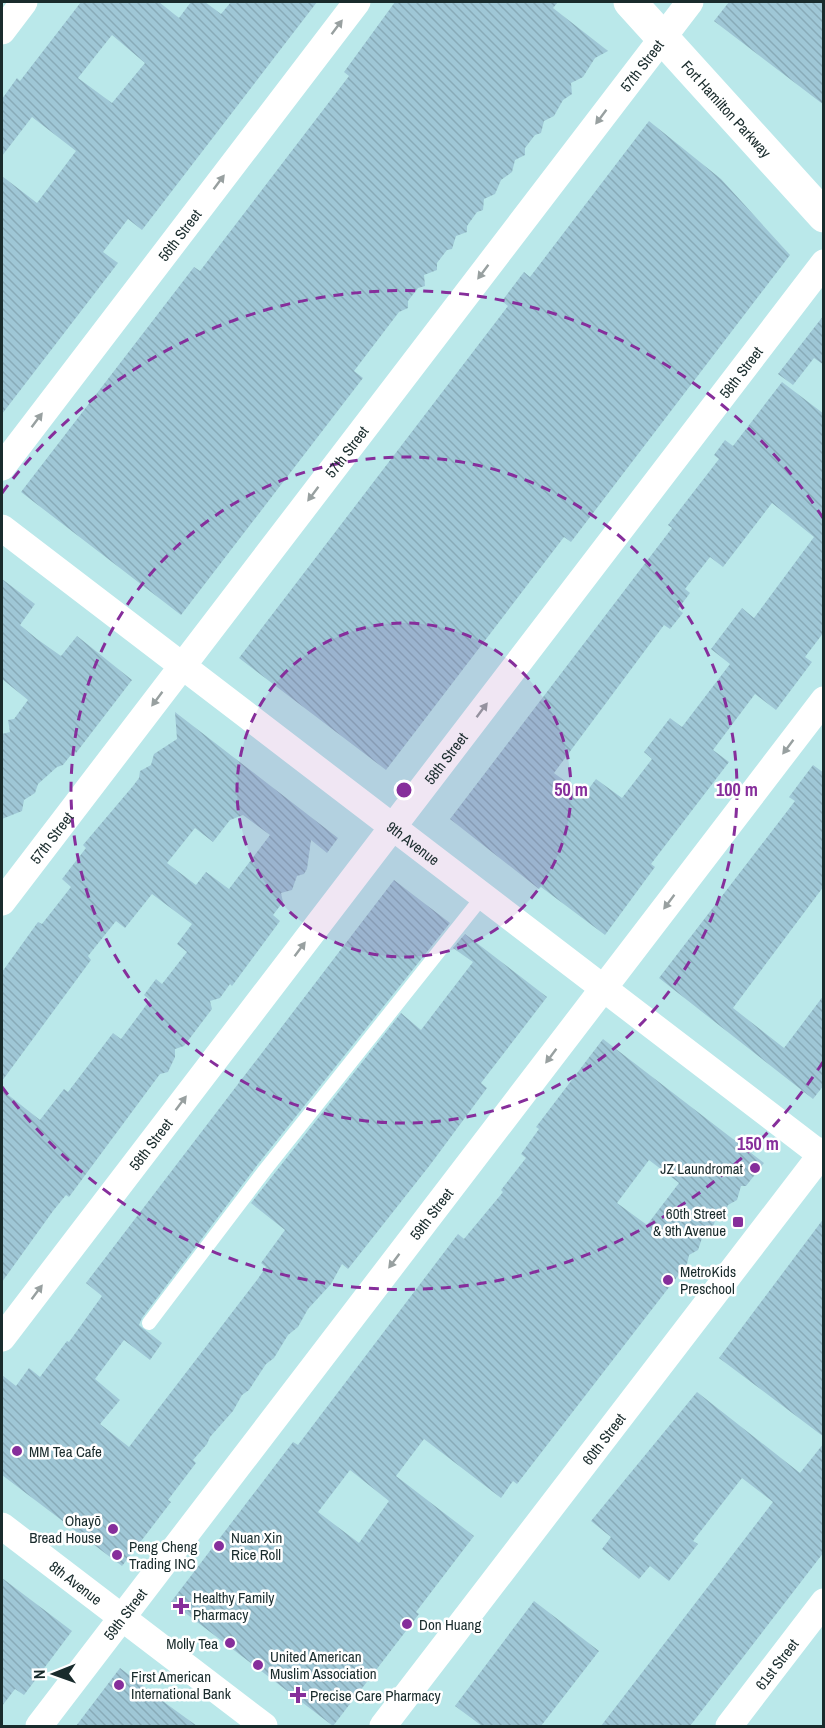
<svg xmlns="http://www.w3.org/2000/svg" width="825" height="1728" viewBox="0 0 825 1728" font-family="'Archivo Narrow',sans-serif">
<defs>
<pattern id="building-back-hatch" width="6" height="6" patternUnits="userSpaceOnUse" patternTransform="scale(1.5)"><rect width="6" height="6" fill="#9fc7d6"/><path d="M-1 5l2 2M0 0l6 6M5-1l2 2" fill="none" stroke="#88abb8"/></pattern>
</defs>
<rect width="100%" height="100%" fill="#bae8ea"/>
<path fill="url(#building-back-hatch)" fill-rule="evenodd" d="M81,2H159L179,18L191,2H205L221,14L231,2H317L142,230L128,219L103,252L118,263L2,414V176L37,203L76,151L32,117L2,156V99L17,78L20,81ZM112,35L145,63L112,103L78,78Z
M395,2H558L553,8L608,51L595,58L583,77L571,83L572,94L563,100L554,116L544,121L541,133L535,135L525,148V155L515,160L512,172L501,180L495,194L484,199L483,210L477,212L467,226V232L456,236L452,249L447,250L437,263V270L424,275L425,286L418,288L408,301V308L399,312L354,371L363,378L181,615L21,492L194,267L200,271L349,76L344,72Z
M729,2H824V105L714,21Z
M649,121L721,179L790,255L571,542L564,537L386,770L239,658L508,306L502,301L524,272L530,277Z
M824,315V365L814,358L793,385L778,374Z
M782,382L824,414V632L805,657L812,662L776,710L755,694L713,750L729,762L651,864L655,867L605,935L541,887L539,889L450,819L672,528L668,525L719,459L714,455L725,440L733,446ZM772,503L814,537L754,618L742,608L711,649L730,664L682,727L670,718L644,752L652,759L622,798L596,779L584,795L554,773L664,625L670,629L683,613L678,609L690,593L685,589L710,557L723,567Z
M2,579L35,604L20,625L37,639L61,656L77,636L132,680L76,753L74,751L63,765L57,767L38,784L35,793L24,800L22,811L2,819V734L10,732L8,720L14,719L28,700L2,679Z
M175,712L338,838L327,853L311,840L307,869L304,874L297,876L292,890L281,893L283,902L273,915L280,921L232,986L230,984L220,998L210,1001L212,1009L184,1046L175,1049V1057L168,1072L160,1074L69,1197L66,1195L53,1211L2,1282V1090L40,1120L64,1089L68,1092L113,1033L121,1039L150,1000L144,995L156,979L162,984L187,952L177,944L192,924L152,894L125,928L116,921L88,956L91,960L2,1081V972L38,922L42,924L71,887L62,879L86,848L83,845L133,786L139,778L140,771L151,765L154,754L177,739ZM243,815L270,835L229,889L206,872L196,885L167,863L195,828L213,842L230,820Z
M813,765L824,773V886L733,1008L784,1048L824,995V1085L813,1099L659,978L795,801L789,797Z
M394,880L450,923L258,1164L142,1318L139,1325L162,1343L150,1360L124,1340L95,1379L120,1400L100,1424L129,1447L257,1280L266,1267L261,1263L285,1230L251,1203L401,1013L421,1030L473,962L453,948L465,934L547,997L481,1083L487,1088L430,1165L348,1269L342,1264L331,1284L308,1309L298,1327L288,1335L274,1358L266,1364L249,1390L242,1395L233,1411L210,1437L207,1444L193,1460L196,1463L168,1500L171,1502L122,1566L2,1475V1375L16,1386L29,1368L40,1377L67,1341L69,1342L102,1296L86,1283Z
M603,1039L764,1163L746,1186H741L737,1200L728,1205L723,1217L715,1221L711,1233L702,1238L698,1250L689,1255L687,1264L517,1484L513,1481L501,1498L424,1439L396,1476L474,1536L416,1612L419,1614L333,1726L171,1602L293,1442L298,1445L458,1234L464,1239L503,1192L501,1190L526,1158L521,1154L539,1129L536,1127ZM649,1160L679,1183L647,1225L617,1203ZM350,1470L389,1501L359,1543L318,1512Z
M824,1218V1437L719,1358Z
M697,1392L800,1473L824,1443V1552L690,1726H601L773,1502L742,1478L693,1541L698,1544L669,1581L650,1566L639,1579L602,1549L611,1537L591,1521Z
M2,1578L72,1631L24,1695L15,1689L2,1706Z
M534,1601L599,1651L541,1726H482L455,1706Z
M120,1668L168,1705L197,1726H76Z"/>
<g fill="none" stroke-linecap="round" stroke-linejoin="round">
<path stroke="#fff" stroke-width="14" d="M149,1323L265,1170L483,896"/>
<g stroke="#fff" stroke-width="27">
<path d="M2,31L24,2"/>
<path id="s1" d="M2,467L357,2"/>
<path id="s2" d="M2,528L824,1157"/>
<path id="s3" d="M2,902L690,2"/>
<path id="s4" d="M2,1338L824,263"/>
<path id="s5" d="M2,1526L264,1726"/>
<path id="s6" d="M39,1726L824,700"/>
<path id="s7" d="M383,1726L824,1151"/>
<path id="s8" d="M729,1726L824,1602"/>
</g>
<path stroke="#fff" stroke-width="33" id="s9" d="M630,2L824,216"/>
</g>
<defs><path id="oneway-solid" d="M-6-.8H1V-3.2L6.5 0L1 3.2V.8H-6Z" transform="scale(1.5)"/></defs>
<g fill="#98a0a0">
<use href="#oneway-solid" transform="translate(337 27) rotate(-53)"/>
<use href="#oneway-solid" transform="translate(601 117) rotate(127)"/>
<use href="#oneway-solid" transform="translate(219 182) rotate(-53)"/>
<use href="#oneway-solid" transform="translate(483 272) rotate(127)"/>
<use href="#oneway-solid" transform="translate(37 420) rotate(-53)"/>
<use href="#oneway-solid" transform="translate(313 494) rotate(127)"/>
<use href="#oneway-solid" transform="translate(157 699) rotate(127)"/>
<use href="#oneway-solid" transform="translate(482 710) rotate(-53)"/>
<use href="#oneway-solid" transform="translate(788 747) rotate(127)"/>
<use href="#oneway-solid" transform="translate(669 902) rotate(127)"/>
<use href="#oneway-solid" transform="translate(300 949) rotate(-53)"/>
<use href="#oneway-solid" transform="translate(551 1056) rotate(127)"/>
<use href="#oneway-solid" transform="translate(181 1103) rotate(-53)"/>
<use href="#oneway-solid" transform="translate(394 1261) rotate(127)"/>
<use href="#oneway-solid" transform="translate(37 1292) rotate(-53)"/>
</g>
<circle cx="404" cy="790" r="167" fill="#862e9b" fill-opacity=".12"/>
<g fill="none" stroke="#862e9b" stroke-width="3" stroke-dasharray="10 8">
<circle cx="404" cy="790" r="167"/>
<circle cx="404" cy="790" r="333"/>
<path d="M823 1062A500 500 0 0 1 2 1087M2 493A500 500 0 0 1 823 518"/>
</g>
<g fill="#862e9b" stroke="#fff" stroke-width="2">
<circle cx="755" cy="1168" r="6"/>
<rect x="732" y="1216" width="12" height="12" rx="3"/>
<circle cx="668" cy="1280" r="6"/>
<circle cx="17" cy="1451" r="6"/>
<circle cx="113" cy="1529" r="6"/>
<circle cx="219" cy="1546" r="6"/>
<circle cx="117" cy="1555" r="6"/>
<path d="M178 1597h6v6h6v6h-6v6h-6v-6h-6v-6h6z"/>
<circle cx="407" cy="1624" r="6"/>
<circle cx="230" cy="1643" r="6"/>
<circle cx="258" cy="1665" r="6"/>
<circle cx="119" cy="1685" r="6"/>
<path d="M295 1686h6v6h6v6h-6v6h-6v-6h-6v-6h6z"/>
</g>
<g text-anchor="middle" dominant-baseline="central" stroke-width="5" stroke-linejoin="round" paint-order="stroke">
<g font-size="15" fill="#192b2c" stroke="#fff">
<text stroke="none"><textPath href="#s3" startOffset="1053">57th Street</textPath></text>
<text stroke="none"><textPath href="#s9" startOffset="144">Fort Hamilton Parkway</textPath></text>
<text stroke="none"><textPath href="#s1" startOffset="292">56th Street</textPath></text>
<text stroke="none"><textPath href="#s4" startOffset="1216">58th Street</textPath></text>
<text stroke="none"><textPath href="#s3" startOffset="567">57th Street</textPath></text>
<text stroke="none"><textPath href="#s4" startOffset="730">58th Street</textPath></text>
<text stroke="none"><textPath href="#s3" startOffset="81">57th Street</textPath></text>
<text stroke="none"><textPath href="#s2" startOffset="518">9th Avenue</textPath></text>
<text stroke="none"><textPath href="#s4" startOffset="244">58th Street</textPath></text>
<text stroke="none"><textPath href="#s6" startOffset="645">59th Street</textPath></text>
<text stroke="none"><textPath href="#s7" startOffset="362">60th Street</textPath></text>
<text stroke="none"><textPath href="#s5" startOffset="93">8th Avenue</textPath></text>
<text stroke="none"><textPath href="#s6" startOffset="141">59th Street</textPath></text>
<text stroke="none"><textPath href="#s8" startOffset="78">61st Street</textPath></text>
</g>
<g font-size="15" fill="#192b2c" stroke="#fff" text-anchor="start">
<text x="743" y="1168" text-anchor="end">JZ Laundromat</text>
<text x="726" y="1213" text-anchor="end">60th Street<tspan x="726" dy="17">&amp; 9th Avenue</tspan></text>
<text x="680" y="1271">MetroKids<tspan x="680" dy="17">Preschool</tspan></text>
<text x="29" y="1451">MM Tea Cafe</text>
<text x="101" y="1520" text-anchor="end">Ohayō<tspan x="101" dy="17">Bread House</tspan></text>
<text x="231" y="1537">Nuan Xin<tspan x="231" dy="17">Rice Roll</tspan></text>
<text x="129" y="1546">Peng Cheng<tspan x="129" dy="17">Trading INC</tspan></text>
<text x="193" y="1597">Healthy Family<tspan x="193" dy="17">Pharmacy</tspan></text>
<text x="419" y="1624">Don Huang</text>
<text x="218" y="1643" text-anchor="end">Molly Tea</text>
<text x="270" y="1656">United American<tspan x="270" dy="17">Muslim Association</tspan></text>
<text x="131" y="1676">First American<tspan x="131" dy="17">International Bank</tspan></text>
<text x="310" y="1695">Precise Care Pharmacy</text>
</g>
</g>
<circle cx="404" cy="790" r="9" fill="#862e9b" stroke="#fff" stroke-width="3"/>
<g font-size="18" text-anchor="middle" font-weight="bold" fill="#862e9b" stroke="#fff" stroke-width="5" stroke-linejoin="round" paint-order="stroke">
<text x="571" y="796">50 m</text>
<text x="737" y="796">100 m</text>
<text x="758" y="1150">150 m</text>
</g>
<rect width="825" height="1728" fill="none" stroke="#192b2c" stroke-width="6"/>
<g transform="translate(54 1674) rotate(269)" stroke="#ffffff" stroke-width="4.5" paint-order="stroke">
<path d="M0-4.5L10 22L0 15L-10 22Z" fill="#192b2c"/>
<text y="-9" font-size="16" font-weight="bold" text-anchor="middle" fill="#192b2c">N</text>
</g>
</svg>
